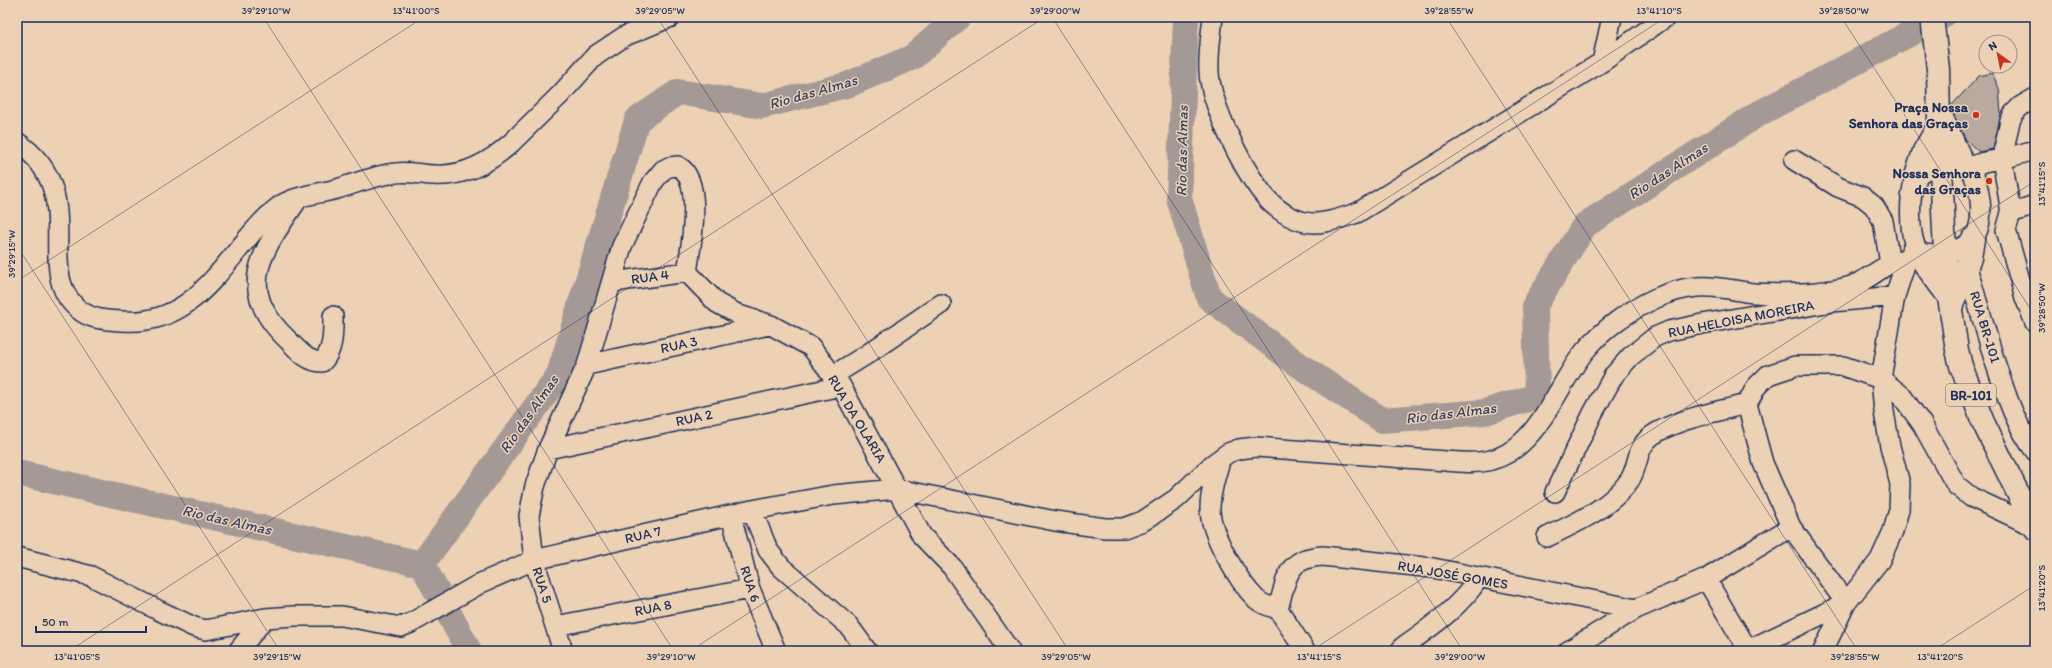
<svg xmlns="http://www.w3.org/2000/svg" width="2052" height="668" viewBox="0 0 2052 668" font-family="Itim,sans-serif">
<rect width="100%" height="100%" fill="#edd1b4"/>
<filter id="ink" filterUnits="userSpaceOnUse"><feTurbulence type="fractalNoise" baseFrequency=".025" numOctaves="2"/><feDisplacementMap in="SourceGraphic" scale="8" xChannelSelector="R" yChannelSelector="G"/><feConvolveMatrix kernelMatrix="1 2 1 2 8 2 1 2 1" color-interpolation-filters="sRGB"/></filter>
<g filter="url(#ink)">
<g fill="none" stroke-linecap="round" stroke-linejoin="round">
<path stroke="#a59996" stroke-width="26" d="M1186,17L1179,198L1209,298L1299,365L1382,420L1485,412L1537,396L1535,305L1585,225L1758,114L1941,17
M17,473L422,564L559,375L637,120L678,92L762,106L847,85L913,57L958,17
M422,564L469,651"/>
</g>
<path fill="#b9a99f" stroke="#1b2f5e" d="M1992,73L1999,88L2001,115L1993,149L1979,152L1966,140L1951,110V106L1979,76Z"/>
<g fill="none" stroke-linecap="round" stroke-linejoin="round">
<defs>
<path id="minor" d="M1213,17C1211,35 1208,53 1209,71C1210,103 1241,165 1260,190C1270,204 1285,216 1301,221C1318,227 1341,218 1357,213L1602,62L1666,17
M1602,62L1612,17
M17,142C93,194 28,274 82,312C94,320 108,320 122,321C183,326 212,281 247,239C257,227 268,214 281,205C298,195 318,194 337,189C357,183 376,175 396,173C409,171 422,175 434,175C464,177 489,163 511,143L560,95L595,56L625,36L671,17
M1794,160L1838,187L1863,197L1874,206L1883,221L1890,264
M1957,163L1969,167C1980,183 1985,216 1976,234C1967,251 1938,258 1920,253C1908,245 1907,185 1919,174C1928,166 1945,165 1957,163Z
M1969,167L1984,162L2002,159L2035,150
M298,199C263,251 232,287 288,340C298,350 307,362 322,362C334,350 333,332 333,316
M2011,213L2035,205
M2006,230L2011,213L2002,159L2010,121L2014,113L2021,106L2035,98
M2006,230L2025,298L2035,323
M1967,267C1976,298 1985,328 1994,359C2005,391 2014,423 2035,451
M613,282L687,272
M587,365L769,325
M832,376L866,355L941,304
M1747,404L1763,463L1791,527L1846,603L1823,651
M548,449L841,386
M1221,458C1216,474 1210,492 1210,509C1210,534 1239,582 1256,599C1263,605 1270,607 1278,609L1305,651
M1555,492L1593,413L1614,375L1631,356L1655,337L1669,331L1702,324L1832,302L1895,296
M752,510L768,550L781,567L849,626L867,651
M731,515L750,589L776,651
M1547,537C1576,523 1610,508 1629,481C1638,469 1636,451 1647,440C1664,422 1722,410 1747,404L1756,387L1768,375L1795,366H1843L1881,379L1901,395L1922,424L1956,485L1971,497L2033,526
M17,557L91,576L160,611L194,627L206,630L265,618L294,616H342L401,627L411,623L481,583L534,560L752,510L833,495L897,489L1055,521L1105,528H1124L1143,521L1176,499L1213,464L1228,453L1239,449L1256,447L1446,461C1461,462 1477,464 1491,460C1537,449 1557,386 1584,352C1593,341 1605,330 1617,321C1639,305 1669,289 1697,287C1716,285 1735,291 1754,293C1783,295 1816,293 1844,288C1863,284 1874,272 1890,264C1895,262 1902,261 1907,259L1914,245
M1706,579L1748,650
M1278,609C1287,579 1285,558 1323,556L1433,568L1636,609
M555,626L750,589
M238,651L265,618
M563,651L534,560L529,516L535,486L548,449L587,365L622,246L653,182L663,170L669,167L678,166C704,180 691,247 687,272L717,303L739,315L771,325L811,347L841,386L922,536L952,567L1010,651
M1400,651L1404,646C1431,627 1460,607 1478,579
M1568,651L1636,609L1706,579L1791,527
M1746,651L1846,603L1880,560L1893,531L1899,510L1900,484L1890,446L1884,412L1881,379L1895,296L1907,259"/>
<path id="highway" d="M1932,17L1938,69L1939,125L1945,253L1949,297L1957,350L1961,366L1983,422L2035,528
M1942,118L1963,164
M1915,179L1924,151L1939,125
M1918,252L1926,266L1949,297
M1952,305L1970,258L1973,239"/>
</defs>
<use href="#minor" stroke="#1b2f5e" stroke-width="22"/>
<use href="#highway" stroke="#1b2f5e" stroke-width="25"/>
<use href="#minor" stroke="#edd1b4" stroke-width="19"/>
<use href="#highway" stroke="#edd1b4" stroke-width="22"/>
</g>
</g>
<path fill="none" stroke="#1b2f5e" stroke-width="1" stroke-opacity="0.45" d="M263,17L674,651M657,17L1069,651M1052,17L1463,651M1446,17L1858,651M1841,17L2035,316M17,246L280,651M17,281L424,17M69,651L1045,17M690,651L1666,17M1311,651L2035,181M1933,651L2035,585"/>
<g fill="#c8321e" stroke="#edd1b4" stroke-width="1.5">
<circle cx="1976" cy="115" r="4"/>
<circle cx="1989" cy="181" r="4"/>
</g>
<g text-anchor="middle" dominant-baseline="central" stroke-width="3" stroke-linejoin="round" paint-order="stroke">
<rect fill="#edd1b4" stroke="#5a6078" stroke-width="1" x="1946" y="384" width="50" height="22" rx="3"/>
<g font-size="13" font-weight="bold" fill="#1b2f5e">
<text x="1971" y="395">BR-101</text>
</g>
<g font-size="14" font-weight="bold" fill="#1b2f5e" stroke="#edd1b4" text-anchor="end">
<text x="1968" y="107">Praça Nossa<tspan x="1968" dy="16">Senhora das Graças</tspan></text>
<text x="1981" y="173">Nossa Senhora<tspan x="1981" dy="16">das Graças</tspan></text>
</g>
<g font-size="14" fill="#1b2f5e" stroke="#edd1b4">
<text transform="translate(650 277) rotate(-8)">RUA 4</text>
<text transform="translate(1741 319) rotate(-11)">RUA HELOISA MOREIRA</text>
<text transform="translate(1985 327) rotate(73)">RUA BR-101</text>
<text transform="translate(679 345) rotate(-12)">RUA 3</text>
<text transform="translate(694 418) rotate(-12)">RUA 2</text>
<text transform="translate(857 419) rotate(59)">RUA DA OLARIA</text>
<text transform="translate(643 535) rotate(-13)">RUA 7</text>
<text transform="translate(1453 575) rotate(10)">RUA JOSÉ GOMES</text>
<text transform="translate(750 584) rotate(72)">RUA 6</text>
<text transform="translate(542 585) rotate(72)">RUA 5</text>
<text transform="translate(653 608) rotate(-11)">RUA 8</text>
</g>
<g font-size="15" font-style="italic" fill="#374469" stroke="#edd1b4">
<text transform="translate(813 92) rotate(-16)">Rio das Almas</text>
<text transform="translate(1182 151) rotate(-89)">Rio das Almas</text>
<text transform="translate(1668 171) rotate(-33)">Rio das Almas</text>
<text transform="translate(1451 413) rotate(-7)">Rio das Almas</text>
<text transform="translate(529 414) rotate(-55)">Rio das Almas</text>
<text transform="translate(227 520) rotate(13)">Rio das Almas</text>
</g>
</g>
<rect width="2052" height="668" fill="none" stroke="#edd1b4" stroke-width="44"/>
<g transform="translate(1998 54) rotate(327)"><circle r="19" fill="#edd1b4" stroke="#999092"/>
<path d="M0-3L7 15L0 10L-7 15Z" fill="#c8321e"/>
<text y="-6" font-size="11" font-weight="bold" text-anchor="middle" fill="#1b2f5e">N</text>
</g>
<path d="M36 626v6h110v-6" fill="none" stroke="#1b2f5e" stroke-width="2"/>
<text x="42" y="626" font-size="12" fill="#1b2f5e" stroke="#edd1b4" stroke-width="3" paint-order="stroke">50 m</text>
<rect x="22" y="22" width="2008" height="624" fill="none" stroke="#1b2f5e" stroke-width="1.5"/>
<g font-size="10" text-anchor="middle" fill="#1b2f5e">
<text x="266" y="14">39°29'10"W</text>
<text x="416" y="14">13°41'00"S</text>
<text x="660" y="14">39°29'05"W</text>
<text x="1055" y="14">39°29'00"W</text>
<text x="1449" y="14">39°28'55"W</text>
<text x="1659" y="14">13°41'10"S</text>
<text x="1844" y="14">39°28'50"W</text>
<text transform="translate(2041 184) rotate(-90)" y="4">13°41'15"S</text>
<text transform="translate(11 254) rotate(-90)" y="4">39°29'15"W</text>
<text transform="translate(2041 308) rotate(-90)" y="4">39°28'50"W</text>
<text transform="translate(2041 588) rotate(-90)" y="4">13°41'20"S</text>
<text x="77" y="660">13°41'05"S</text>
<text x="277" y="660">39°29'15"W</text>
<text x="671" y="660">39°29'10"W</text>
<text x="1066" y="660">39°29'05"W</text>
<text x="1319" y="660">13°41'15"S</text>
<text x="1460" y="660">39°29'00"W</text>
<text x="1855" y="660">39°28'55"W</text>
<text x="1940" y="660">13°41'20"S</text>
</g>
</svg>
